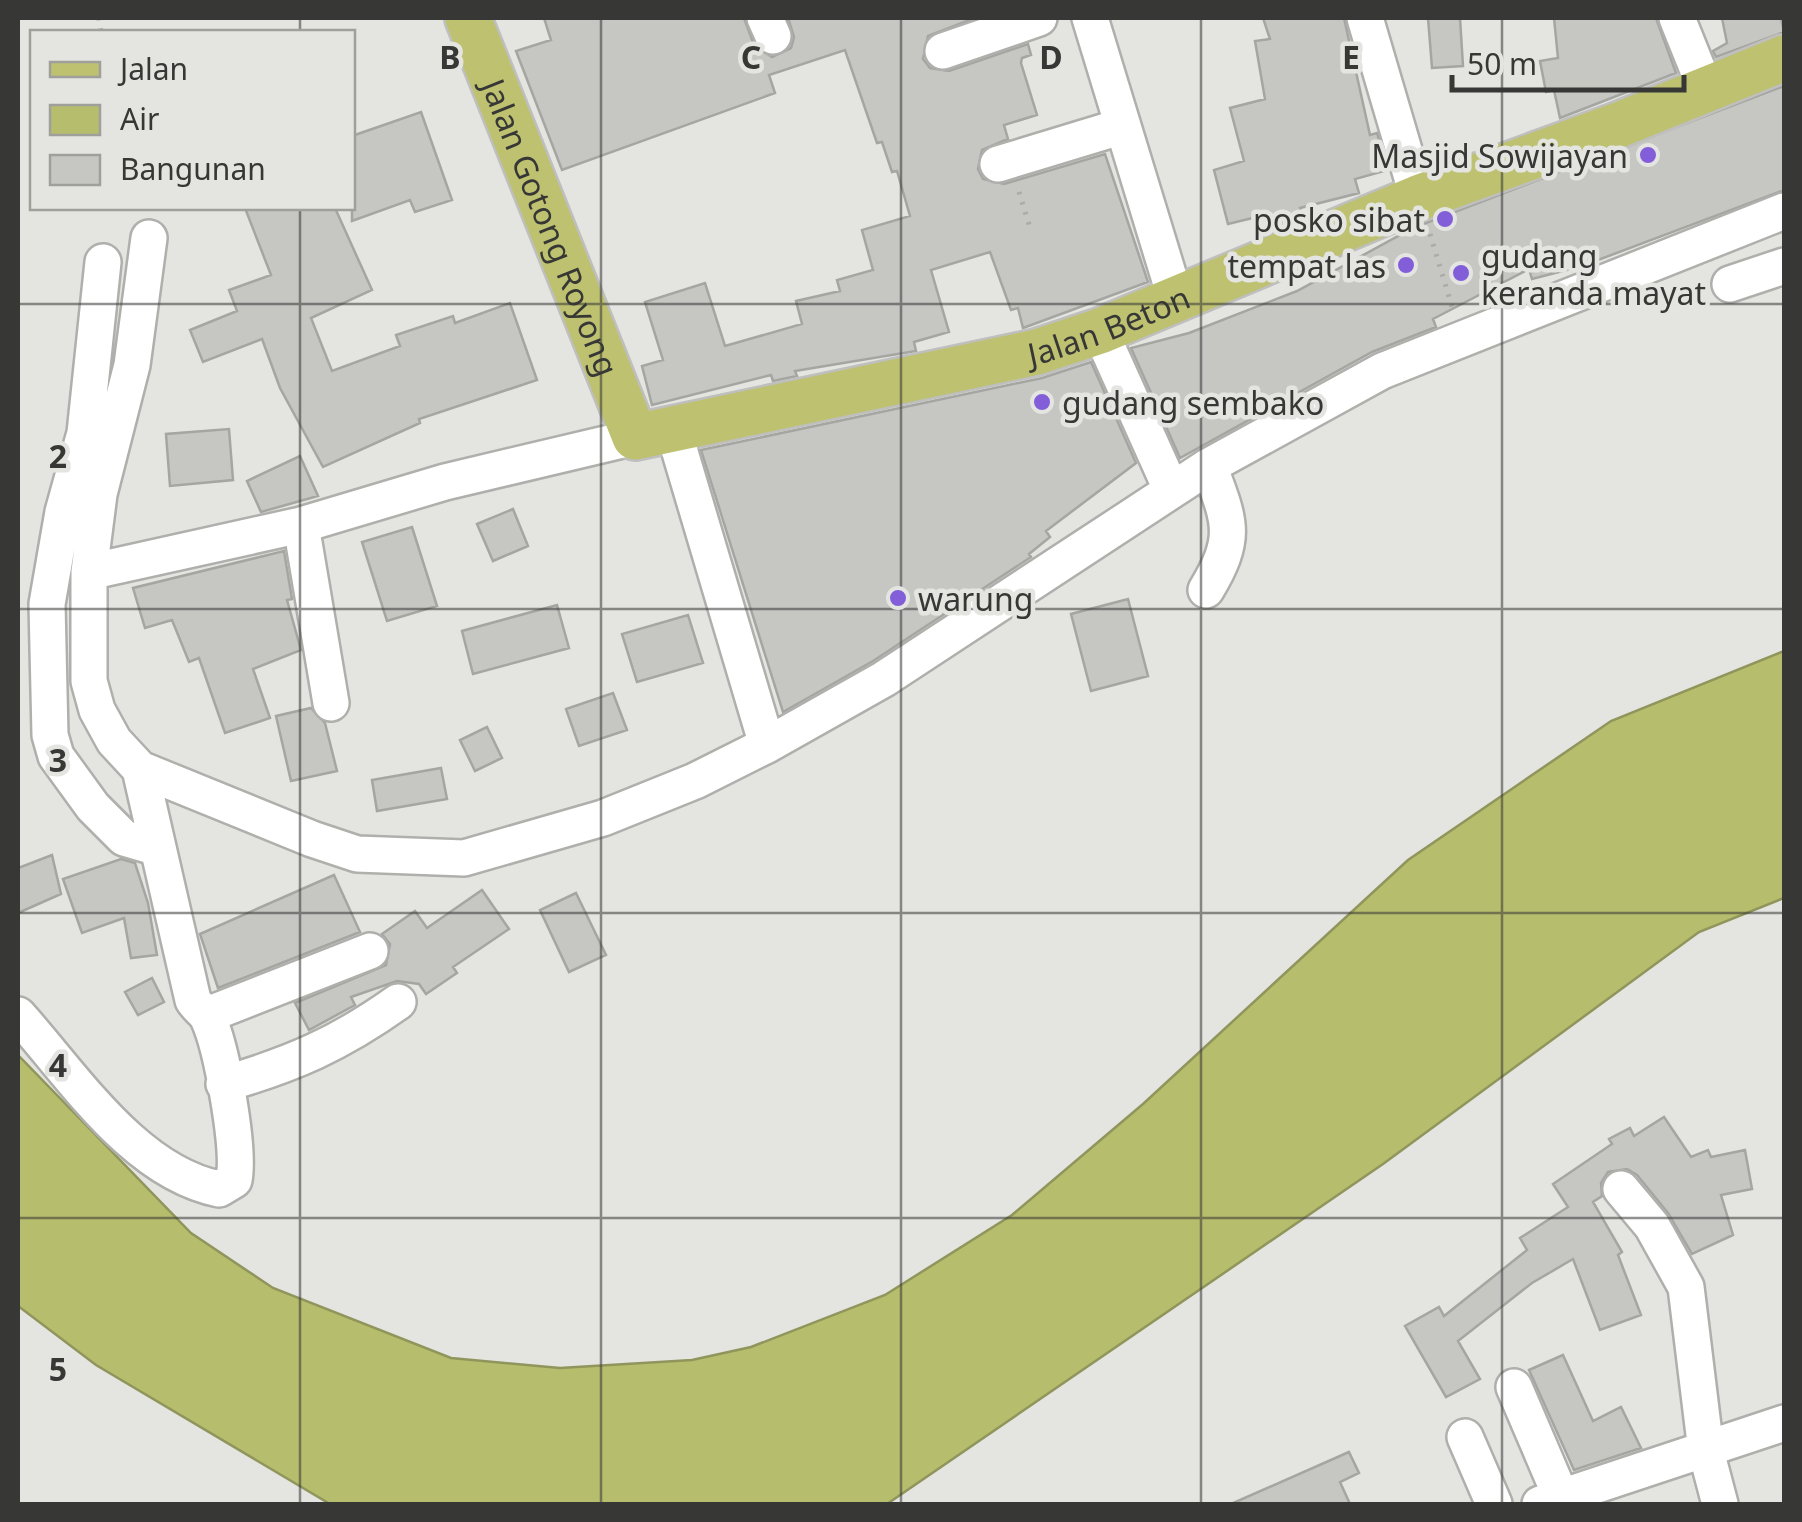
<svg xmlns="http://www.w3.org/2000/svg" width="1802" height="1522" viewBox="0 0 1802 1522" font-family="'Noto Sans',sans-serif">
<rect width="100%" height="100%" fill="#e4e4e1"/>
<path fill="#b6bd6c" stroke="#90955c" stroke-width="2.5" d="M1784,651V898L1699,932L1383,1164L887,1504H330L96,1365L18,1306V1055L191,1233L273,1288L451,1358L560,1368L692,1360L751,1347L885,1295L1012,1215L1143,1104L1408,860L1611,721Z"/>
<path fill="#c6c7c3" stroke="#a5a5a2" stroke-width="2.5" d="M544,18H744L754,45L772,57L791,48L794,37L788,18H975L928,36L923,59L930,68L949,71L1028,44L1031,55L1022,58L1021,63L1037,115L1004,125L1008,139L982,150L978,169L983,179L1004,184L1105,154L1148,282L1023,328L1018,308L1011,310L990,252L931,270L949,332L914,342L916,351L795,371L797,376L773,381L771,375L652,405L642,366L663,360L645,302L705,283L725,346L802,324L796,301L840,291L837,280L873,270L862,230L910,216L897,171L892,172L882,142L877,143L845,50L769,75L775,93L562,170L516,51L551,40Z
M1263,18H1344L1370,135L1377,133L1388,170L1355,179L1359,193L1300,208L1303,218L1269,232L1265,215L1228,224L1214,170L1244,161L1230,108L1265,99L1255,41L1270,39Z
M1428,18H1460L1463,66L1432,68Z
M1554,18H1656L1676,73L1560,118L1554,90L1546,92L1540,61L1558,58Z
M1722,18H1781L1784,32L1716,57L1713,51L1727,43Z
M1784,86V190L1582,266L1532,279L1529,269L1433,319L1436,327L1372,352L1180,458L1131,348L1189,333L1297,291L1413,228Z
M421,112L452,200L415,212L410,200L352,221V136Z
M245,208H335L372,290L311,318L332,371L400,346L396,335L453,316L455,323L510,303L537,380L419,419L420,423L323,467L280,388L262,339L203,362L190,330L237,311L229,290L271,275Z
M1091,362L1136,463L1046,531L1050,537L1029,554L1031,557L873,661L783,712L701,450L1042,378Z
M229,429L233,480L170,486L166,434Z
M300,456L318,496L261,512L247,481Z
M513,509L528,546L493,561L477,524Z
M412,527L437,606L387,621L362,542Z
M284,551L292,599L287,600L301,650L253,669L270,718L225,733L199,658L189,662L172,620L145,628L133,588Z
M1128,599L1148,676L1091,691L1071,614Z
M557,605L569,648L473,674L462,631Z
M688,615L703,663L637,682L622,634Z
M613,693L627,730L579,746L566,709Z
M311,708L325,723L337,771L291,781L276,716Z
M487,727L502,758L475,771L460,740Z
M441,768L447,799L377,811L372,780Z
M52,855L61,894L18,913V868Z
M121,859L135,863L148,903L157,955L131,958L124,918L82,933L63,879Z
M334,875L360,932L218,988L200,934Z
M482,890L509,929L453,967L457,973L426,994L419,984L397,981L351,997L355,1005L309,1030L295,1003L386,965L390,944L382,934L415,911L427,928Z
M576,893L606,955L569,972L540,910Z
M152,978L164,1002L138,1015L125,992Z
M1664,1117L1691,1157L1708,1150L1711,1157L1745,1150L1752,1189L1721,1195L1733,1235L1692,1254L1668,1213L1637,1175L1627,1169L1608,1172L1601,1183L1602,1196L1593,1202L1622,1252L1618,1255L1641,1315L1600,1330L1573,1259L1532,1283L1458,1341L1480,1379L1446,1397L1405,1326L1439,1307L1444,1316L1527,1250L1520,1238L1568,1207L1553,1184L1612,1144L1609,1139L1630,1128L1634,1136Z
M1563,1355L1593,1421L1621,1407L1641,1448L1574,1470L1529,1370Z
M1349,1452L1359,1473L1340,1482L1350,1504H1231Z"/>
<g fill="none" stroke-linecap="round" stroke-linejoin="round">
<defs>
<path id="minor" d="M765,18L773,36
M1090,18L1176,300
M1365,18L1418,198
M1677,18L1706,90
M943,51L1039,18
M998,164L1123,126
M149,238L132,365L99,494L89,572V681L97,710L114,741L140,769L312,839L357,854L464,858L603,818L695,781L767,745L884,679L1209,466L1382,371L1784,211
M103,262L85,433L63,512L47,604L50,735L56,756L93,807L124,838L158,848
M1730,284L1784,266
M1100,331L1171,489
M674,432L767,745
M301,525L331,703
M89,572L301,525L445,482L635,437
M1206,590C1238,537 1230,522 1209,466
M18,1015C73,1076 134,1172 219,1189L234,1180C240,1149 222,1048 208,1018C205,1012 197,1007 193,1000L140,769
M207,1015L370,951
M224,1084C293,1064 339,1044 398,1002
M1621,1189L1652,1226L1686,1287L1706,1451L1720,1504
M1514,1387L1561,1497
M1465,1437L1494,1504
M1540,1504L1784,1423"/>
<g id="major">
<path id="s1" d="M468,18L635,437L1037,352L1100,331L1418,198L1616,126L1784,58"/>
</g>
</defs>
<use href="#minor" stroke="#afb0ac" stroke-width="40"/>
<use href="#major" stroke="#bfbfbe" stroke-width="50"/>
<path stroke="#ababa8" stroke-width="5" stroke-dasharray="2.5 8" stroke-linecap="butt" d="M99,18L101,32
M1019,192L1031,231
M1430,234L1453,310"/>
<use href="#minor" stroke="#fff" stroke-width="35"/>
<use href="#major" stroke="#bdc170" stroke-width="45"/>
</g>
<path fill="none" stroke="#373735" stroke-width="2.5" stroke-opacity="0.55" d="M300,18V32M601,18V1504M901,18V1504M1201,18V1504M1502,18V1504M300,208V1504M18,304H1784M18,609H1784M18,913H1784M18,1218H1784"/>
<g fill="#825fd9" stroke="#e4e4e1" stroke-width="4">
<circle cx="1648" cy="155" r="10"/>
<circle cx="1445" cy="219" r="10"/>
<circle cx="1406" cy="265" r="10"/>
<circle cx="1461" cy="273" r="10"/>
<circle cx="1042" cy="402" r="10"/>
<circle cx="898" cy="598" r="10"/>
</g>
<g text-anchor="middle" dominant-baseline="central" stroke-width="9" stroke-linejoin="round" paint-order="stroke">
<g font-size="32" fill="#373735" stroke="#e4e4e1" text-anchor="end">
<text x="1628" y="155">Masjid Sowijayan</text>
<text x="1425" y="219">posko sibat</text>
<text x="1481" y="255" text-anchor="start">gudang<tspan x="1481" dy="37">keranda mayat</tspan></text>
<text x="1386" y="265">tempat las</text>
<text x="1062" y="402" text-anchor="start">gudang sembako</text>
<text x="918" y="598" text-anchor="start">warung</text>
</g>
<g font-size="32" fill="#373735" stroke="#e4e4e1">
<text stroke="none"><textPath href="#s1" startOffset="225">Jalan Gotong Royong</textPath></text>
<text stroke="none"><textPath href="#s1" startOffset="938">Jalan Beton</textPath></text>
</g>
</g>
<g font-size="32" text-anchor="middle" font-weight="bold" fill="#373735" stroke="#e4e4e1" stroke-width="9" stroke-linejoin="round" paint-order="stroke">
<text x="450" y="69">B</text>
<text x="751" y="69">C</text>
<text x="1051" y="69">D</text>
<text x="1351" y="69">E</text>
<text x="58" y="468">2</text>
<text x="58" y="772">3</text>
<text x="58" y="1077">4</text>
<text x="58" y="1381">5</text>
</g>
<rect width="1802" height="1522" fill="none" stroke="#373735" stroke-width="40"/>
<rect x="30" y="30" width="325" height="180" fill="#e4e4e1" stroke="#9f9f9c" stroke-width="2.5"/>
<rect x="50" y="62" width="50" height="15" fill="#bdc170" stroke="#9f9f9c" stroke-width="2.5"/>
<text x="120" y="80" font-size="30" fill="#373735">Jalan</text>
<rect x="50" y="105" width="50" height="30" fill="#b6bd6c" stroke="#9f9f9c" stroke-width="2.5"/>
<text x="120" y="130" font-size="30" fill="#373735">Air</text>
<rect x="50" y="155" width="50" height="30" fill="#c6c7c3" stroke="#9f9f9c" stroke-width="2.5"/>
<text x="120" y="180" font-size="30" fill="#373735">Bangunan</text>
<path d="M1452 75v15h232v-15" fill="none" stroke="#373735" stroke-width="5"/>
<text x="1467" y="75" font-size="30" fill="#373735" stroke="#e4e4e1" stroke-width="8" paint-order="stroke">50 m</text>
</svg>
